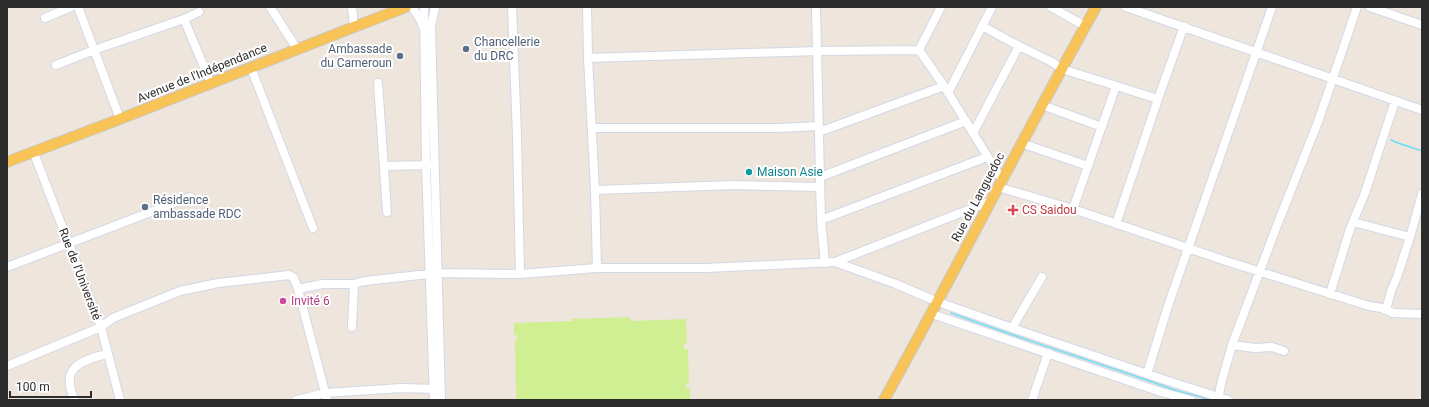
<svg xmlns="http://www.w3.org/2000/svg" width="1429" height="407" viewBox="0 0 1429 407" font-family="Roboto,sans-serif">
<rect width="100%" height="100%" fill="#eee5dd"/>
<path fill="#d0ef92" d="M630,317V321L686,319L687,343L684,344V349H688L689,383H686V388H690V400H516L515,340L517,339V335H514V323L572,321V319Z"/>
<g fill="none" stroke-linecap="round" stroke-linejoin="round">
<path stroke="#6bddf5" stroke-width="1.5" d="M1391,140C1401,145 1412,147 1422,151
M951,313C1024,340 1099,363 1172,389C1185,394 1198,395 1210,400"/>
<defs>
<path id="minor" d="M78,7L120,119
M270,7L297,49
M352,7L354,27
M412,7L420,19L423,27
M424,7L426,165L434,400
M435,7L431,27L441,400
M512,7L517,136L520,274
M587,7L588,58L595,190L597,268
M816,7L821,220L825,263
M1051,7L1085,26
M1126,7L1422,110
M1370,7L1422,25
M45,18L71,7
M184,19L211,84
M982,26L1019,46L1052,62L1062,69L1158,99
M919,50L944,86L1002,180
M919,50L941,7
M588,58L817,51L919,50
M56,65L94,50L184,19L199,12
M251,68L313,228
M378,83L387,212
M948,93L992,7
M1042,105L1102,127
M592,128H779L819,126
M819,132L944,86
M973,133L1019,46
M1021,143L1088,166
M33,151L101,327L120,400
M384,166L431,165
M820,177L966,121
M998,187L1073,209L1226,261L1369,306L1382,308L1393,313L1422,314
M595,190L733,185L820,187
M1073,209L1116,86
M821,220L987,157
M1353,222L1410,237
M1116,224L1158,99L1184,26
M835,262L896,284L938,302L1012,328L1165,380L1228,400
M7,267L190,197
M298,289L322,284H354L365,281L438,273L520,274L597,268H706L835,262L991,201
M1330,294L1350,229L1365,193L1395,101
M1386,310L1391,291L1397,277L1410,237L1422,194
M932,314L1161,392L1191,400
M352,327L354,284
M1012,328L1042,277
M1232,345L1255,348L1272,347L1284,351
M7,366L101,327L113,318L180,291L218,283L289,275L294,278L298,289L327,400
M1147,374L1168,306L1272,7
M75,400C59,368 81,360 107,354
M297,400L325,393L402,388L437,389
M1032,400L1048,353
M1218,400L1221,384L1232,345L1276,228L1318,122L1357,7"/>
<path id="major" d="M7,162L120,119L354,27L406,7
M884,400C956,270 1023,137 1096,7"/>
</defs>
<use href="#minor" stroke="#d2d8e5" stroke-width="10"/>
<use href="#major" stroke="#c8c8c8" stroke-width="12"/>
<use href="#minor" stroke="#fff" stroke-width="8"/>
<use href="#major" stroke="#f8c458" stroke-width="10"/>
</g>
<g fill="#5c6f8a" stroke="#fff" stroke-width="1.5">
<circle cx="466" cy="49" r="4"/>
<circle cx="400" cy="56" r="4"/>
<circle cx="145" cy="207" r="4"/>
</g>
<circle fill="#0f9aa8" stroke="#fff" stroke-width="1.5" cx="749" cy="172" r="4"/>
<path fill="#e0444e" stroke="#fff" stroke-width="1.5" d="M1011 204h4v4h4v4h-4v4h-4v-4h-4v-4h4z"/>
<circle fill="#d1479c" stroke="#fff" stroke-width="1.5" cx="283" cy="301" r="4"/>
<g text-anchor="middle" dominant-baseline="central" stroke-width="4" stroke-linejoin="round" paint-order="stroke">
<g font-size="12" fill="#4e5e75" stroke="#fff" text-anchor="start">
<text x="474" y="42">Chancellerie<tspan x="474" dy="14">du DRC</tspan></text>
<text x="392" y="49" text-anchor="end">Ambassade<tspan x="392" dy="14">du Cameroun</tspan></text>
<text x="153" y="200">Résidence<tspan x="153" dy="14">ambassade RDC</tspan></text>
</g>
<g font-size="12" fill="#2c2c2c" stroke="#fff">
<text transform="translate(202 73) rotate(-22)">Avenue de l'Indépendance</text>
<text transform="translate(978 197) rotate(-62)">Rue du Languedoc</text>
<text transform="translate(80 274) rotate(69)">Rue de l'Université</text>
</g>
<g font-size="12" fill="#0d838f" stroke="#fff" text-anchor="start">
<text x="757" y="172">Maison Asie</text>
</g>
<g font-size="12" fill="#be3a42" stroke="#fff" text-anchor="start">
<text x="1022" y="210">CS Saidou</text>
</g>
<g font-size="12" fill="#b23c85" stroke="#fff" text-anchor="start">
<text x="291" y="301">Invité 6</text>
</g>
</g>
<rect width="1429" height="407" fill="none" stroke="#2c2c2c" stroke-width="16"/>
<path d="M10 391v6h81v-6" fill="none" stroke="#2c2c2c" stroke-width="2"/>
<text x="16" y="391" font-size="12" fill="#2c2c2c" stroke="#ffffff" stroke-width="3" paint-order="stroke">100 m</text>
</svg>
